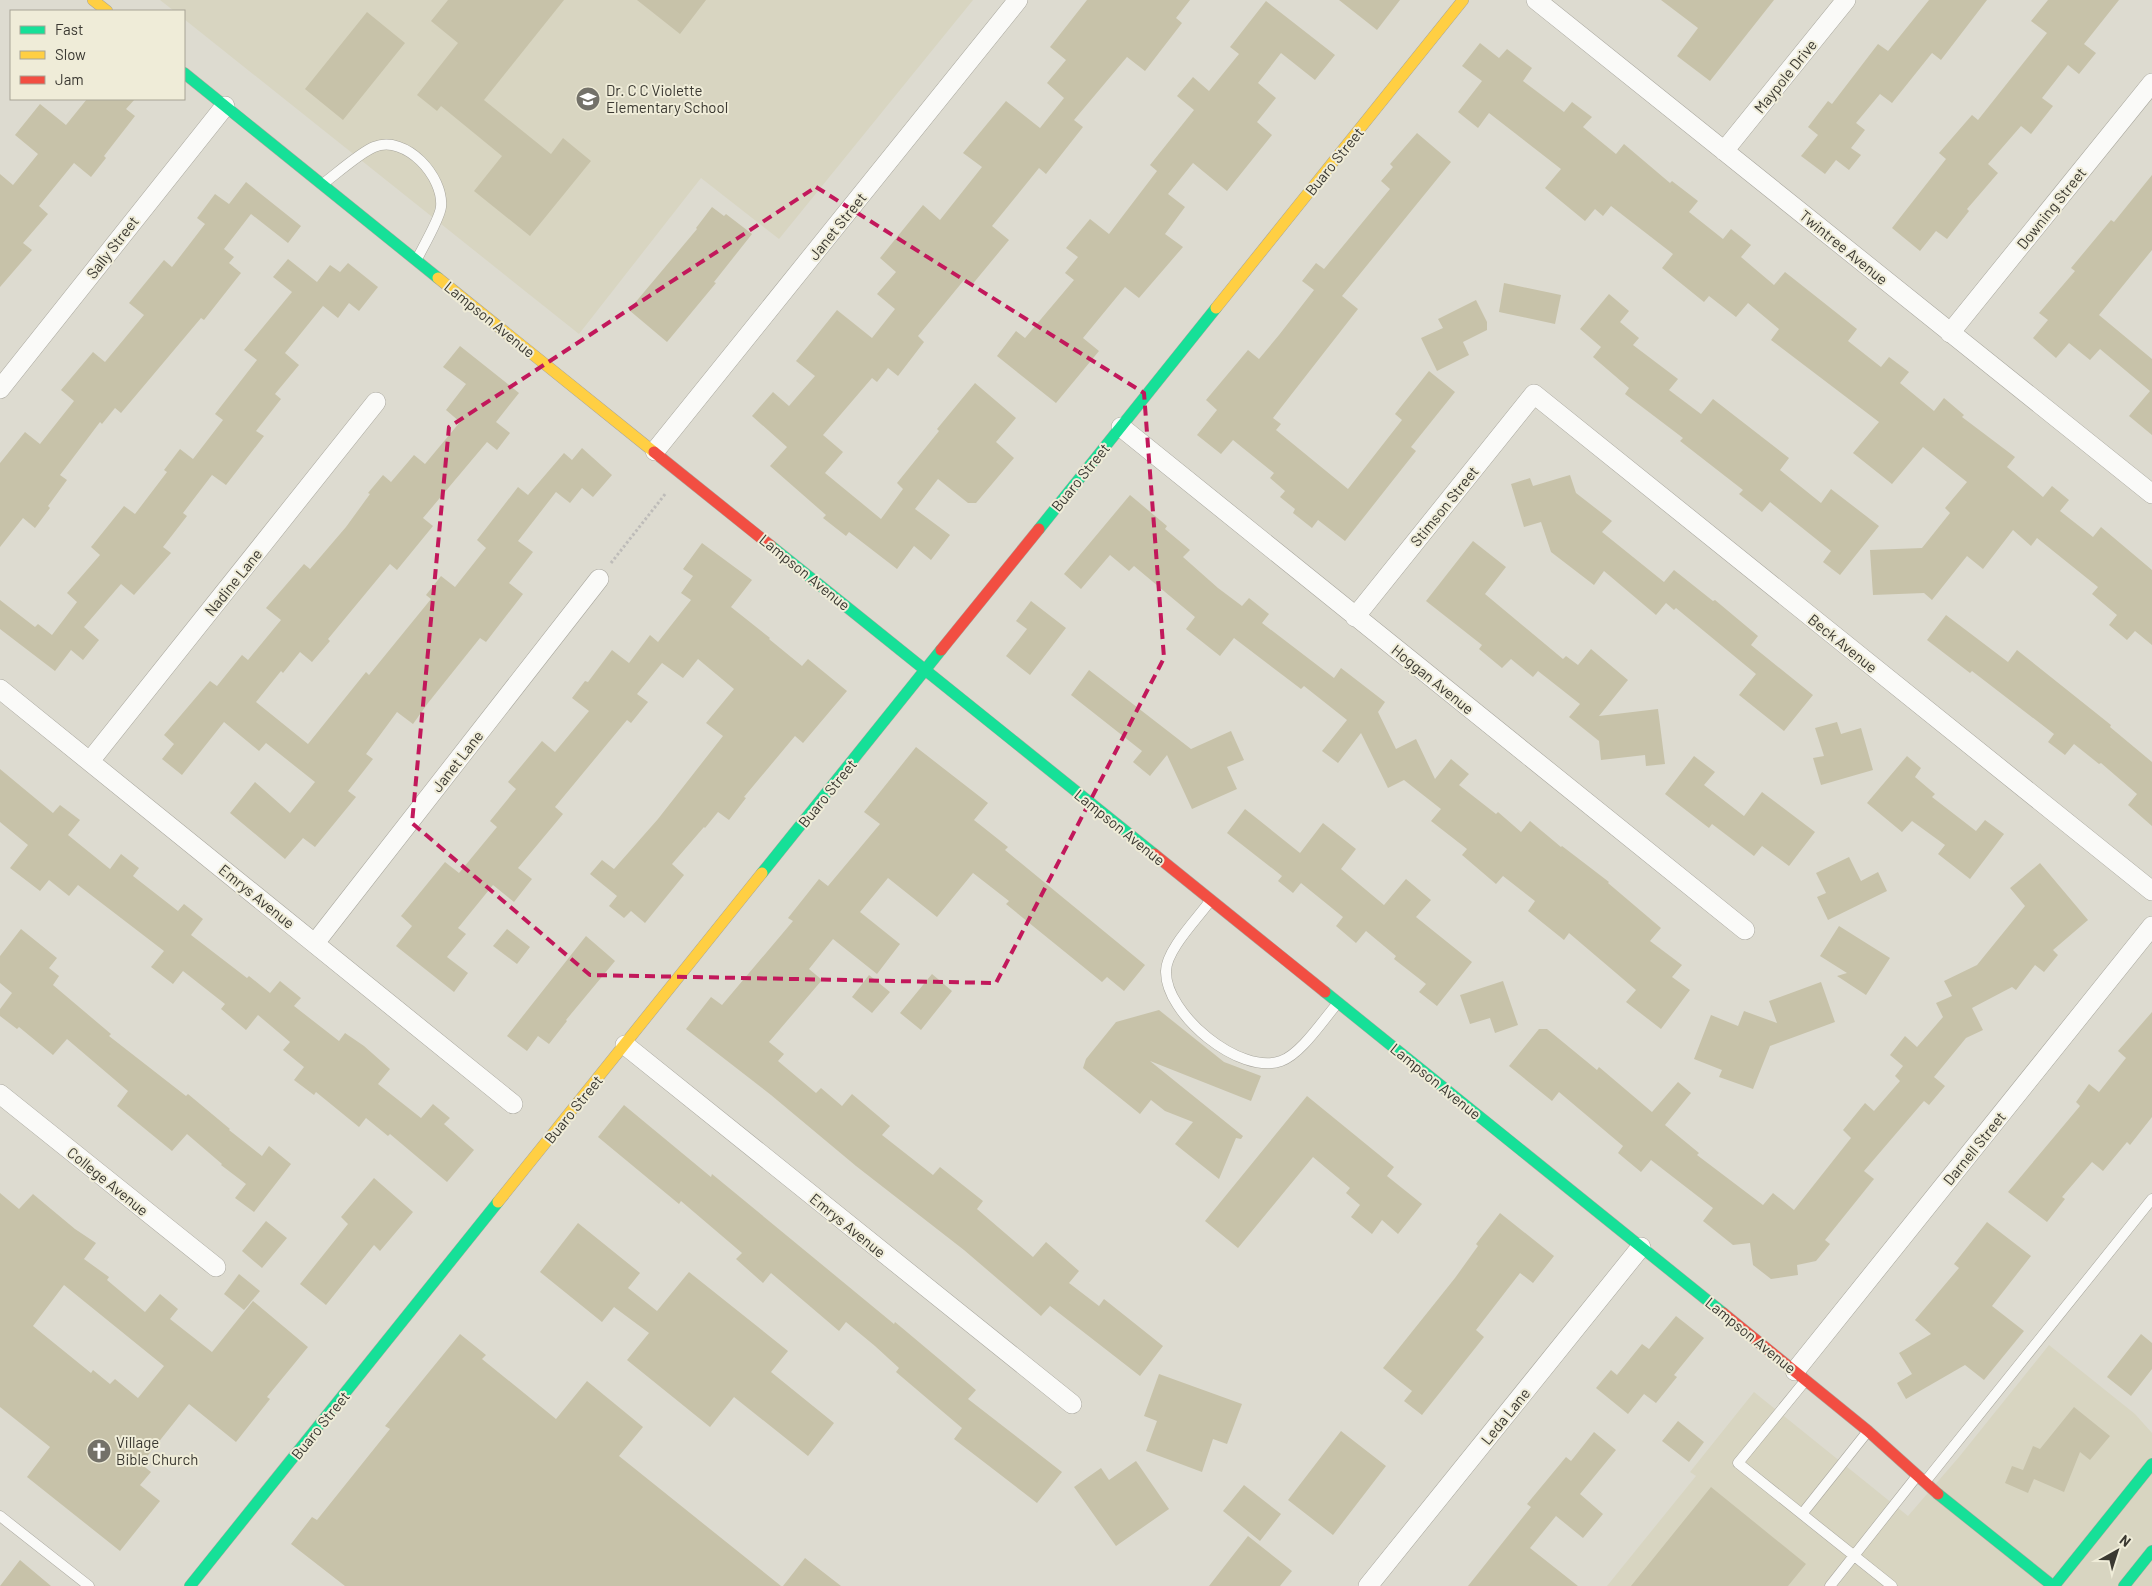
<svg xmlns="http://www.w3.org/2000/svg" width="2152" height="1586" viewBox="0 0 2152 1586" font-family="Barlow,sans-serif">
<rect width="100%" height="100%" fill="#dddbd0"/>
<path fill="#d8d5c1" d="M160,0H973L779,239L701,178L579,334L184,19V11H174Z
M2049,1345L2135,1414L2152,1433V1586H1607L1696,1476L1690,1472L1754,1392L1908,1516L1959,1457Z"/>
<path fill="#c7c2a9" fill-rule="evenodd" d="M448,0H564L484,100L551,154L563,138L591,161L530,236L474,191L502,156L441,106L437,111L417,95L458,43L431,21Z
M637,0H706L680,34Z
M1087,0H1190L1176,18L1182,23L1145,71L1127,57L1074,120L1083,127L1046,174L1039,168L992,226L1009,240L971,286L964,280L918,336L924,342L898,376L888,368L877,382L872,378L823,435L843,452L825,473L881,519L903,489L897,483L939,431L937,429L975,383L1016,418L996,442L1014,458L976,503H968L938,479L915,509L950,535L931,560L914,546L897,569L849,532L846,536L823,518L826,515L770,466L787,447L752,416L773,392L789,406L815,376L796,361L837,310L872,338L895,309L877,294L896,272L880,258L923,205L940,220L982,167L963,153L1006,101L1040,128L1064,98L1047,83L1066,60L1050,47Z
M1339,0H1400L1377,30Z
M1661,0H1774L1710,81L1677,56L1698,28Z
M1929,0H1987L1941,60L1932,53L1892,103L1880,94L1856,123L1865,130L1851,148L1861,155L1849,170L1836,160L1825,174L1801,156L1818,135L1808,127L1828,101L1832,104L1878,44L1888,51Z
M2048,0H2119L2084,44L2096,53L2079,74L2068,65L2042,98L2053,106L2031,134L2021,126L1988,164L1998,173L1967,209L1969,211L1947,239L1936,231L1920,251L1892,228L1946,159L1939,153L1972,115L1978,120L2047,33L2031,21Z
M1266,1L1335,55L1315,80L1281,53L1258,83L1276,98L1257,122L1272,135L1227,191L1193,163L1168,194L1185,207L1165,234L1183,247L1139,298L1125,287L1083,338L1099,351L1056,403L997,356L1016,331L1025,338L1074,280L1065,273L1078,257L1066,248L1090,219L1109,234L1157,171L1150,165L1194,110L1177,96L1193,77L1209,91L1239,54L1230,47Z
M367,12L405,43L343,120L305,89Z
M1480,43L1499,58L1507,49L1532,68L1523,81L1564,112L1572,102L1592,117L1583,127L1616,154L1624,144L1670,183L1672,181L1698,201L1689,212L1723,239L1731,229L1751,245L1741,257L1774,285L1785,272L1857,329L1848,341L1881,367L1889,357L1909,372L1900,383L1934,411L1944,398L1964,415L1962,417L2015,457L2007,467L2043,497L2052,486L2069,500L2060,511L2093,537L2101,527L2152,570V645L2135,631L2127,640L2109,625L2117,615L2092,594L2098,587L2037,538L2031,546L2013,530L1983,569L1967,556L1932,600L1924,593L1873,595L1870,550L1922,548L1950,513L1945,508L1967,482L1923,447L1892,484L1853,453L1879,422L1771,340L1779,329L1748,303L1736,317L1709,296L1704,302L1662,268L1673,254L1611,206L1603,216L1595,209L1585,221L1545,188L1561,169L1489,113L1478,128L1458,112L1482,81L1462,66Z
M87,99H135L126,109L135,116L104,156L106,158L91,177L74,163L39,206L48,214L23,243L32,250L0,287V174L13,185L38,154L15,135L40,104L66,125Z
M1417,133L1451,162L1342,296L1358,309L1273,418L1281,424L1276,430L1348,489L1402,420L1395,414L1429,371L1455,392L1411,447L1416,451L1345,541L1318,520L1312,528L1293,513L1295,509L1280,497L1285,491L1270,478L1274,473L1233,440L1221,454L1197,435L1217,410L1206,400L1248,350L1259,359L1279,335L1314,290L1302,281L1316,263L1324,269L1390,189L1381,181L1393,167L1390,164Z
M2152,175V250L2099,315L2152,359V435L2129,416L2150,391L2100,349L2090,360L2069,343L2056,358L2033,338L2048,320L2039,313L2075,271L2071,268L2111,220L2114,222Z
M246,182L301,226L288,243L251,214L224,249L234,257L229,263L241,273L204,320L201,318L121,413L115,408L102,424L100,422L60,475L67,480L48,506L50,508L35,528L23,518L0,547V463L25,432L40,444L74,401L61,390L93,352L105,362L144,315L129,303L164,260L172,267L205,224L197,218L215,194L229,204Z
M712,207L724,216L726,214L752,234L714,282L716,283L667,342L629,310L697,229L696,228Z
M288,259L317,282L330,265L340,272L348,263L378,287L359,311L349,303L338,318L323,306L285,353L299,365L275,394L281,399L256,431L264,436L226,485L212,475L183,513L187,516L163,547L171,553L134,595L121,584L84,627L99,640L83,660L71,650L55,671L0,629V600L35,627L38,624L52,635L77,602L67,593L100,555L91,547L124,506L135,514L167,472L164,470L180,449L193,459L223,420L215,414L257,360L244,350L292,292L273,277Z
M1504,283L1561,295L1555,324L1499,312Z
M1609,294L1629,311L1620,322L1639,338L1633,345L1678,379L1669,390L1701,414L1713,399L1789,458L1780,470L1821,503L1831,489L1879,526L1840,575L1823,562L1831,551L1770,502L1762,512L1739,494L1743,490L1680,441L1683,438L1625,394L1629,388L1593,357L1601,347L1580,329Z
M1476,300L1487,322V330L1463,342L1469,355L1437,371L1421,338L1443,328L1438,319Z
M460,346L519,393L496,422L510,433L497,450L487,442L423,518L433,526L397,570L390,564L328,639L330,641L312,662L300,652L283,673L281,671L256,702L308,744L366,672L369,675L431,599L426,595L441,576L455,587L486,548L477,540L518,487L528,495L564,453L572,460L582,448L612,475L593,497L582,488L570,503L556,492L518,541L533,552L509,583L523,594L486,642L480,638L428,703L413,724L397,712L366,754L373,759L348,791L356,797L315,847L303,838L285,859L230,813L255,782L290,813L315,782L266,743L259,751L224,722L182,775L162,759L174,744L164,735L210,681L217,686L242,655L248,660L281,620L266,608L304,564L310,569L346,527L370,494L368,493L383,475L391,482L414,455L425,464L460,422L446,410L466,384L443,367Z
M1570,475L1576,493L1612,521L1602,532L1664,582L1674,570L1713,601L1715,600L1758,636L1751,645L1813,695L1784,731L1739,695L1756,674L1676,608L1674,610L1666,603L1656,615L1604,571L1594,585L1551,552L1541,522L1524,527L1511,484L1530,478L1533,486Z
M1130,495L1167,526L1165,529L1190,550L1183,557L1218,588L1242,606L1249,598L1269,614L1262,623L1334,678L1341,668L1385,702L1378,712L1396,749L1416,739L1435,779L1451,759L1469,774L1459,785L1496,814L1498,812L1521,832L1530,821L1561,847L1562,846L1609,882L1608,883L1661,928L1650,941L1682,965L1672,977L1690,990L1661,1029L1626,1002L1636,990L1569,933L1564,940L1528,911L1535,901L1503,876L1496,884L1462,855L1467,849L1431,821L1441,809L1404,780L1388,788L1361,733L1338,763L1322,751L1347,720L1304,686L1301,689L1234,638L1220,656L1186,629L1195,617L1134,566L1129,571L1110,555L1081,589L1064,574Z
M1473,541L1506,567L1485,594L1563,659L1566,656L1578,665L1591,649L1628,680L1599,716L1658,709L1665,764L1646,766L1645,755L1601,760L1599,741L1569,717L1580,704L1538,671L1533,677L1511,659L1502,668L1479,649L1482,645L1426,601Z
M702,543L752,580L731,607L770,638L769,639L802,666L808,659L847,691L803,743L795,736L744,797L746,798L729,820L718,812L705,828L704,827L672,864L684,875L645,923L631,911L624,918L609,906L617,896L590,874L602,860L614,869L658,819L723,736L706,723L734,689L698,659L683,678L662,663L637,694L648,702L631,723L627,720L555,807L563,814L518,868L532,879L514,902L493,885L458,928L466,934L447,957L468,973L454,992L396,946L412,926L401,916L445,862L459,873L497,827L490,821L516,789L508,782L542,741L555,752L589,711L572,698L585,681L588,682L612,650L629,663L650,635L658,642L691,600L681,593L693,576L683,569Z
M1031,601L1066,628L1030,675L1006,656L1027,629L1016,621Z
M1946,615L2008,662L2017,650L2111,725L2110,727L2152,762V826L2128,805L2137,794L2101,763L2099,764L2074,744L2065,755L2048,742L2054,734L1972,671L1970,673L1927,640Z
M1089,670L1191,749L1231,731L1244,760L1227,767L1237,789L1192,809L1167,755L1150,776L1133,762L1142,751L1071,695Z
M1837,722L1841,734L1861,728L1873,770L1821,785L1813,758L1824,756L1815,728Z
M916,747L988,803L974,820L1008,847L1005,850L1145,965L1124,991L1107,977L1102,982L1006,904L1009,901L973,873L937,917L888,878L860,912L900,944L877,974L833,939L809,969L822,980L769,1042L784,1054L778,1061L816,1093L821,1088L842,1106L852,1094L890,1126L882,1135L933,1175L940,1167L983,1201L977,1209L1033,1257L1046,1242L1079,1271L1069,1283L1099,1306L1104,1299L1163,1346L1140,1376L1050,1306L1041,1316L964,1250L856,1166L771,1095L686,1029L711,997L722,1005L793,921L788,918L819,879L828,886L880,824L864,812Z
M1694,756L1715,772L1704,785L1744,816L1762,792L1815,832L1789,866L1762,846L1754,856L1712,824L1709,828L1665,794Z
M1907,756L1921,768L1915,777L1935,794L1932,797L1976,831L1985,820L2004,834L1970,879L1938,854L1945,845L1912,821L1902,832L1867,803Z
M0,769L53,813L60,805L80,820L68,835L110,869L121,854L139,868L133,876L178,911L184,904L203,919L191,935L247,978L249,976L270,993L280,981L301,998L294,1006L339,1041L345,1033L364,1046L390,1069L378,1084L421,1118L433,1104L450,1118L444,1124L474,1150L447,1182L390,1134L388,1136L366,1118L359,1127L316,1092L314,1095L294,1080L304,1067L283,1050L290,1042L258,1015L246,1030L221,1009L225,1004L183,971L173,984L151,967L164,951L78,885L69,896L49,880L40,891L10,868L28,845L0,822Z
M1245,809L1300,853L1323,823L1356,849L1341,869L1384,905L1406,879L1431,900L1416,917L1472,962L1437,1006L1419,992L1426,984L1394,959L1396,956L1366,931L1356,943L1336,926L1343,917L1301,883L1293,893L1278,881L1282,876L1227,833Z
M1849,857L1861,881L1878,872L1887,891L1828,920L1817,897L1826,893L1816,873Z
M2040,863L2088,920L2053,950L2058,955L2044,972L2035,965L2016,990L2012,987L1972,1008L1983,1030L1966,1038L1934,1077L1945,1086L1929,1105L1924,1101L1864,1171L1874,1179L1825,1240L1830,1244L1816,1261L1797,1265L1798,1275L1771,1279L1753,1265L1750,1243L1733,1245L1703,1221L1713,1208L1651,1160L1641,1172L1618,1153L1623,1146L1559,1092L1552,1101L1509,1066L1539,1029H1547L1597,1070L1599,1067L1652,1112L1678,1082L1691,1093L1665,1125L1699,1153L1697,1155L1763,1205L1773,1193L1794,1210L1851,1138L1843,1130L1865,1103L1874,1111L1900,1081L1895,1076L1903,1066L1890,1055L1905,1036L1917,1047L1943,1017L1936,1003L1952,996L1944,981L1977,965L2025,906L2010,888Z
M1839,926L1890,958L1866,995L1837,976L1847,973L1820,956Z
M21,929L57,958L49,968L59,976L53,985L111,1034L109,1036L186,1096L188,1094L230,1129L229,1130L262,1156L269,1146L291,1164L254,1212L235,1198L246,1184L221,1165L222,1164L187,1134L172,1151L117,1106L128,1091L67,1039L53,1055L19,1027L17,1029L0,1016V1009L12,993L0,983V956Z
M507,929L530,947L517,964L493,946Z
M586,936L615,961L566,1020L567,1021L549,1044L538,1036L527,1051L507,1036Z
M932,974L952,991L921,1030L900,1013Z
M869,975L890,992L872,1013L852,997Z
M1503,981L1518,1025L1495,1033L1490,1018L1470,1024L1460,995Z
M1821,982L1835,1022L1770,1046L1753,1089L1719,1077L1722,1070L1694,1059L1711,1015L1738,1026L1744,1011L1777,1023L1769,1001Z
M1159,1010L1224,1062L1261,1076L1251,1101L1150,1061L1243,1136L1241,1139L1236,1138L1219,1179L1175,1144L1193,1122L1165,1111L1151,1100L1140,1114L1083,1068L1086,1059L1116,1022Z
M2152,1012V1117L2130,1145L2127,1142L2103,1171L2092,1162L2062,1197L2065,1199L2047,1222L2008,1192L2080,1106L2076,1102L2089,1084L2099,1092L2126,1058L2118,1051Z
M1307,1096L1394,1167L1387,1176L1422,1204L1398,1234L1382,1220L1372,1234L1351,1217L1360,1205L1346,1193L1350,1188L1313,1157L1238,1248L1205,1221Z
M624,1105L711,1177L712,1174L894,1324L895,1322L976,1390L968,1399L1062,1472L1037,1503L954,1439L962,1428L896,1372L899,1368L875,1346L846,1322L839,1331L771,1273L763,1283L736,1259L742,1253L681,1201L679,1204L598,1137Z
M374,1178L413,1212L380,1251L374,1245L326,1305L300,1284L348,1224L341,1217Z
M0,1193L19,1209L33,1194L75,1229L96,1243L84,1259L109,1277L107,1280L145,1312L160,1294L178,1309L170,1319L212,1352L253,1301L308,1347L267,1397L270,1399L236,1442L189,1404L141,1464L151,1472L140,1485L160,1501L120,1551L27,1477L50,1447L0,1407ZM64,1285L164,1366L138,1398L115,1379L110,1384L93,1370L91,1373L33,1326Z
M1500,1213L1554,1256L1533,1283L1520,1273L1476,1330L1484,1337L1422,1415L1404,1401L1412,1391L1383,1368L1455,1278L1478,1246L1476,1244Z
M266,1221L287,1238L262,1268L242,1251Z
M1987,1222L2031,1256L1992,1306L2024,1331L1984,1380L1965,1365L1906,1399L1897,1383L1912,1374L1899,1353L1931,1334L1915,1320L1959,1268L1954,1264Z
M578,1223L640,1273L628,1288L657,1311L689,1272L788,1351L771,1372L834,1423L808,1456L734,1397L710,1427L627,1360L649,1333L614,1307L602,1322L540,1272Z
M239,1274L260,1291L244,1310L224,1294Z
M1676,1316L1704,1338L1674,1375L1677,1377L1656,1403L1644,1394L1628,1414L1596,1388L1611,1370L1617,1375L1642,1344L1649,1349Z
M460,1334L486,1355L482,1359L556,1419L587,1381L604,1395L643,1427L619,1456L781,1586H345L291,1544L312,1517L317,1520L390,1429L385,1426Z
M2141,1334L2152,1343V1369L2131,1396L2107,1377Z
M1159,1374L1242,1404L1227,1444L1213,1439L1202,1472L1146,1451L1157,1421L1144,1416Z
M2074,1407L2110,1436L2090,1460L2080,1452L2064,1492L2034,1479L2028,1493L2005,1483L2012,1466L2023,1470L2033,1446L2040,1449Z
M1678,1421L1704,1442L1689,1462L1662,1441Z
M1341,1431L1386,1466L1333,1535L1288,1500Z
M1594,1432L1616,1450L1580,1494L1603,1514L1583,1538L1556,1516L1530,1548L1578,1586H1468L1531,1507L1527,1504L1566,1457L1571,1461Z
M1136,1461L1169,1509L1116,1546L1074,1487L1101,1468L1109,1480Z
M1244,1485L1281,1514L1260,1541L1223,1511Z
M1711,1487L1806,1564L1788,1586H1631Z
M1248,1536L1292,1571L1280,1586H1209Z
M805,1558L841,1586H783Z
M20,1560L51,1586H0Z"/>
<g fill="none" stroke-linecap="round" stroke-linejoin="round">
<defs>
<path id="lane" d="M324,183C336,174 361,152 374,147C406,134 444,177 441,207C440,218 423,247 417,259
M1210,901C1198,918 1166,950 1166,971C1165,1014 1240,1076 1281,1061C1301,1054 1323,1020 1337,1004
M1805,1381L1738,1463L1892,1586
M1925,1482L2152,1199
M1802,1514L1868,1431
M0,1516L89,1586
M1830,1586L1917,1476"/>
<path id="street" d="M1536,0L2152,494
M1724,151L1846,0
M1950,333L2152,83
M0,389L225,106
M1121,427L1745,930
M655,451L1018,0
M1355,617L1534,394L2152,891
M0,689L513,1104
M90,761L376,402
M315,943L599,579
M625,1045L1072,1404
M0,1094L216,1267
M1795,1371L2152,926
M1368,1586L1641,1247"/>
<path id="fast" d="M184,73L438,278
M1039,529L1216,308
M771,546L1154,854
M762,873L941,650
M1325,992L1723,1313
M1938,1494L2053,1586
M190,1586L498,1202
M2054,1586L2152,1464
M2124,1586L2152,1551"/>
<path id="slow" d="M93,0L107,11
M438,278L654,452
M1216,308L1463,0
M498,1202L762,873"/>
<path id="jam" d="M654,452L771,546
M941,650L1039,529
M1154,854L1325,992
M1723,1313L1868,1431L1938,1494"/>
</defs>
<use href="#lane" stroke="#a8a69d" stroke-width="11"/>
<use href="#street" stroke="#a8a69d" stroke-width="20"/>
<use href="#fast" stroke="#a8a69d" stroke-width="12"/>
<use href="#slow" stroke="#a8a69d" stroke-width="12"/>
<use href="#jam" stroke="#a8a69d" stroke-width="12"/>
<path stroke="#bebcb9" stroke-width="3" stroke-dasharray="2.5 2.5" stroke-linecap="butt" d="M611,563L666,493"/>
<use href="#lane" stroke="#fafaf8" stroke-width="10"/>
<use href="#street" stroke="#fafaf8" stroke-width="19"/>
<use href="#fast" stroke="#16e098" stroke-width="11"/>
<use href="#slow" stroke="#ffcf43" stroke-width="11"/>
<use href="#jam" stroke="#f24e42" stroke-width="11"/>
</g>
<path fill="none" stroke="#c2185b" stroke-width="4" stroke-dasharray="10 6" stroke-linejoin="round" d="M816,187L1144,393L1164,658L996,983L590,975L412,823L449,427Z"/>
<defs>
<symbol id="school-disc" viewBox="-11 -11 22 22"><circle r="9.5" fill="#737169" stroke="#efecd8"/><path d="M0-5L7-2L0 1L-7-2ZM-4 1L0 2.5L4 1V4Q0 6-4 4Z" fill="#fff"/></symbol>
<symbol id="church-disc" viewBox="-11 -11 22 22"><circle r="9.5" fill="#737169" stroke="#efecd8"/><path d="M-1.2-6h2.4v3.5h3.3v2.4h-3.3V6h-2.4V-.1h-3.3v-2.4h3.3Z" fill="#fff"/></symbol>
</defs>
<g fill-rule="evenodd">
<use href="#school-disc" x="574" y="85" width="28" height="28"/>
<use href="#church-disc" x="85" y="1437" width="28" height="28"/>
</g>
<g text-anchor="middle" dominant-baseline="central" stroke-width="4" stroke-linejoin="round" paint-order="stroke">
<g font-size="15" fill="#3a3831" stroke="#efecd8">
<text transform="translate(1785 76) rotate(-51)">Maypole Drive</text>
<text transform="translate(1334 161) rotate(-51)">Buaro Street</text>
<text transform="translate(2051 208) rotate(-51)">Downing Street</text>
<text transform="translate(837 226) rotate(-51)">Janet Street</text>
<text transform="translate(112 247) rotate(-52)">Sally Street</text>
<text transform="translate(1844 247) rotate(39)">Twintree Avenue</text>
<text transform="translate(490 319) rotate(39)">Lampson Avenue</text>
<text transform="translate(1080 477) rotate(-51)">Buaro Street</text>
<text transform="translate(1444 506) rotate(-51)">Stimson Street</text>
<text transform="translate(805 572) rotate(39)">Lampson Avenue</text>
<text transform="translate(233 582) rotate(-51)">Nadine Lane</text>
<text transform="translate(1843 643) rotate(39)">Beck Avenue</text>
<text transform="translate(1433 679) rotate(39)">Hoggan Avenue</text>
<text transform="translate(457 761) rotate(-52)">Janet Lane</text>
<text transform="translate(827 793) rotate(-51)">Buaro Street</text>
<text transform="translate(1120 827) rotate(39)">Lampson Avenue</text>
<text transform="translate(257 896) rotate(39)">Emrys Avenue</text>
<text transform="translate(1436 1081) rotate(39)">Lampson Avenue</text>
<text transform="translate(573 1109) rotate(-51)">Buaro Street</text>
<text transform="translate(1974 1148) rotate(-51)">Darnell Street</text>
<text transform="translate(108 1181) rotate(39)">College Avenue</text>
<text transform="translate(848 1225) rotate(39)">Emrys Avenue</text>
<text transform="translate(1751 1335) rotate(39)">Lampson Avenue</text>
<text transform="translate(1505 1416) rotate(-51)">Leda Lane</text>
<text transform="translate(320 1425) rotate(-51)">Buaro Street</text>
</g>
<g font-size="15" fill="#3a3831" stroke="#efecd8" text-anchor="start">
<text x="606" y="90">Dr. C C Violette<tspan x="606" dy="17">Elementary School</tspan></text>
<text x="116" y="1442">Village<tspan x="116" dy="17">Bible Church</tspan></text>
</g>
</g>
<rect x="10" y="10" width="175" height="90" fill="#efecd8" stroke="#a7a495"/>
<rect x="20" y="26" width="25" height="8" fill="#16e098" stroke="#a7a495"/>
<text x="55" y="35" font-size="15" fill="#3a3831">Fast</text>
<rect x="20" y="51" width="25" height="8" fill="#ffcf43" stroke="#a7a495"/>
<text x="55" y="60" font-size="15" fill="#3a3831">Slow</text>
<rect x="20" y="76" width="25" height="8" fill="#f24e42" stroke="#a7a495"/>
<text x="55" y="85" font-size="15" fill="#3a3831">Jam</text>
<g transform="translate(2117 1551) rotate(39)" stroke="#efecd8" stroke-width="4" paint-order="stroke">
<path d="M0-4L9 19L0 12L-9 19Z" fill="#3a3831"/>
<text y="-8" font-size="14" font-weight="bold" text-anchor="middle" fill="#3a3831">N</text>
</g>
</svg>
